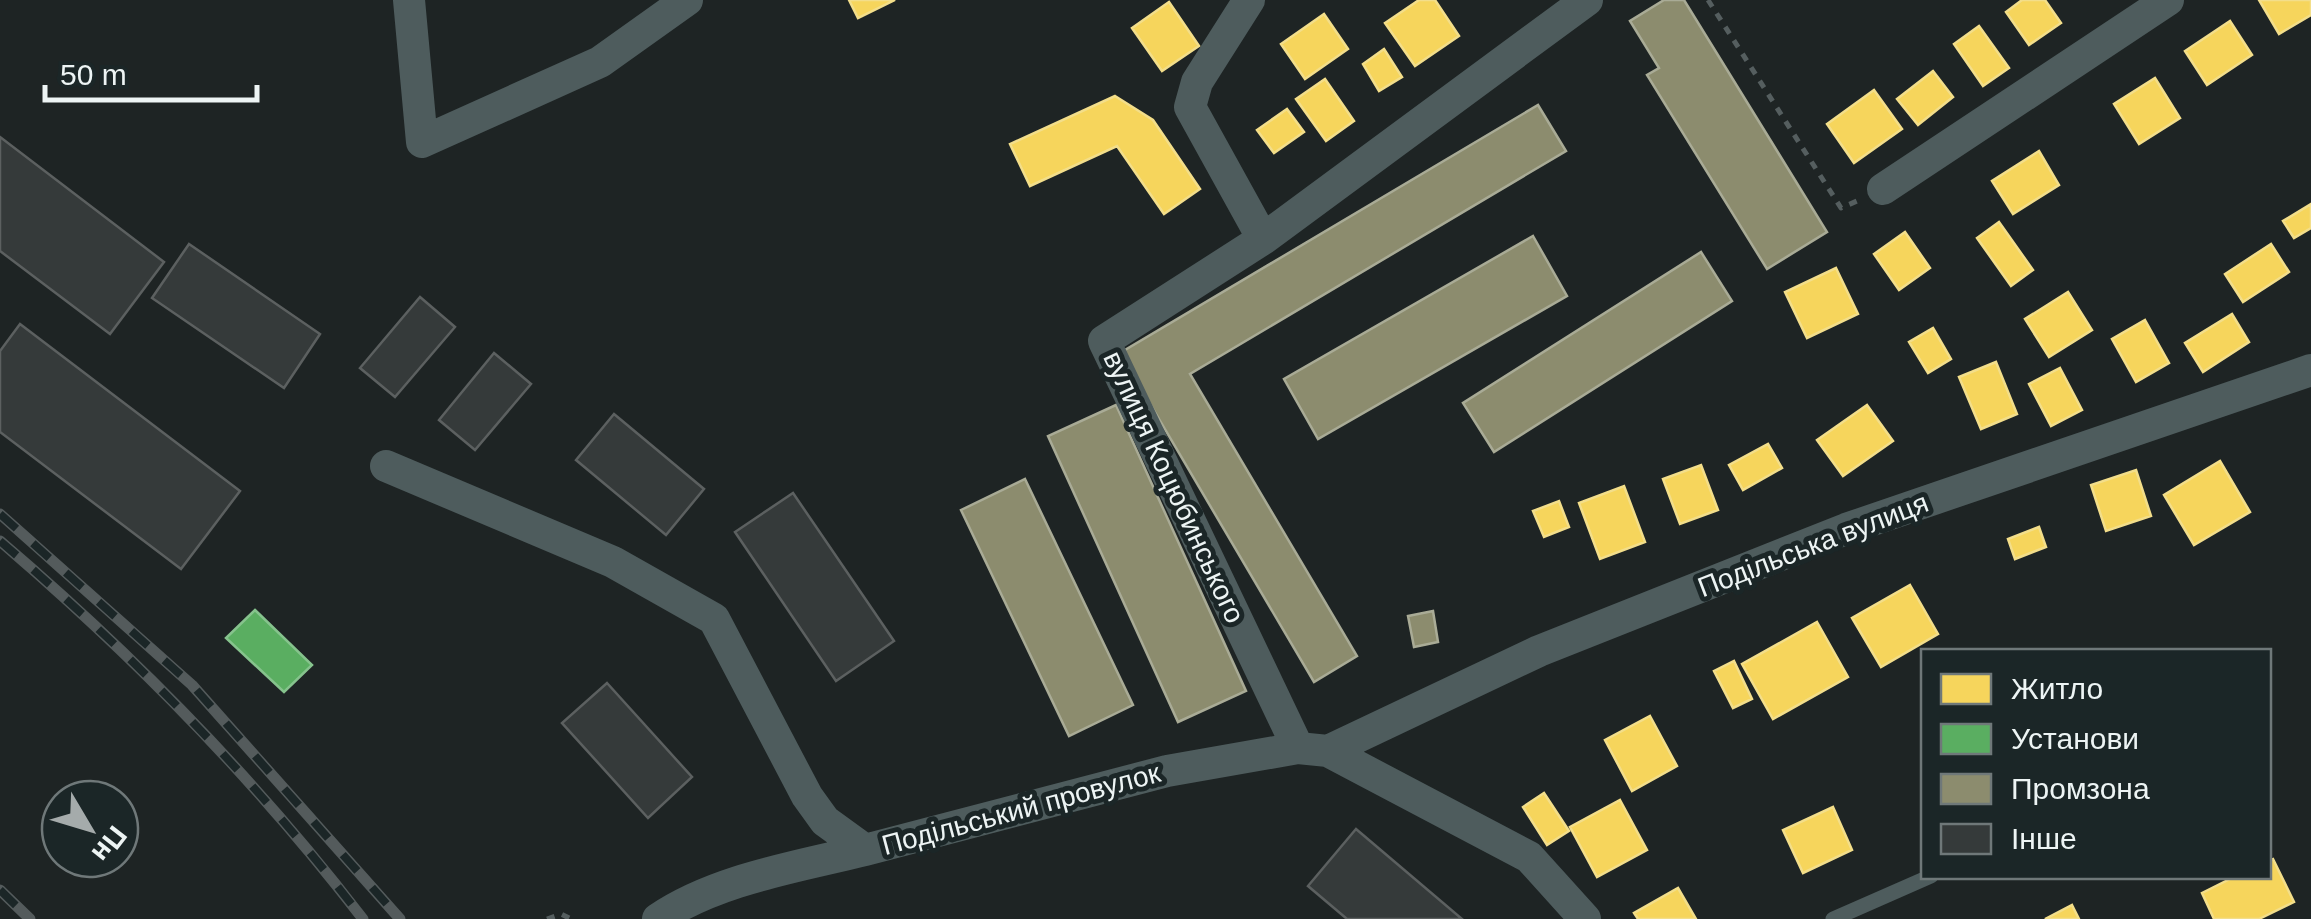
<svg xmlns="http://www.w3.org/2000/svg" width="2311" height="919" viewBox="0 0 2311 919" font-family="Arial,sans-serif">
<rect width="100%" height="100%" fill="#1e2424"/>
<path fill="#f6d55c" stroke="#f3de8a" stroke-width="2.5" d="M849,0H895L858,18Z
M1419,0H1435L1459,36L1415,66L1385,23Z
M2022,0H2045L2061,23L2029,45L2006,12Z
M2259,0H2311V15L2279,34Z
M1169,2L1199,46L1162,71L1132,28Z
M1324,14L1348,49L1305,79L1281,44Z
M2230,21L2252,55L2207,85L2185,51Z
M1979,26L2009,68L1983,86L1954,44Z
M1384,49L1402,77L1379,91L1363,64Z
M1933,71L1953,97L1918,125L1897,99Z
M2155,78L2180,118L2139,144L2114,104Z
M1325,79L1354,121L1326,141L1296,99Z
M1874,90L1902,129L1854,163L1827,124Z
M1115,96L1153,120L1200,189L1164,214L1117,146L1030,186L1010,144Z
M1287,109L1304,132L1274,153L1257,130Z
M2039,151L2059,185L2013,214L1992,181Z
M2311,204V228L2294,238L2283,221Z
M1999,222L2033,270L2011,286L1977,238Z
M1905,232L1930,268L1899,290L1874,254Z
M2271,244L2289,272L2243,302L2225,274Z
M1836,268L1858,314L1807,338L1785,292Z
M2068,292L2092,330L2049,357L2025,319Z
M2232,314L2249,342L2203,372L2185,343Z
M2145,320L2169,363L2136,382L2112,339Z
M1933,328L1951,359L1928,373L1909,342Z
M1996,362L2017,414L1981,429L1959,377Z
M2060,368L2082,410L2051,426L2029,384Z
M1867,405L1893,441L1843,476L1817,440Z
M1768,444L1782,468L1743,490L1729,465Z
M2220,461L2250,512L2194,545L2164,495Z
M1701,465L1718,510L1680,524L1663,479Z
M2136,470L2151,516L2106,531L2091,485Z
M1624,486L1645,542L1600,559L1579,503Z
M1559,501L1569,527L1544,537L1533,511Z
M2039,527L2046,547L2015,559L2008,539Z
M1910,585L1938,634L1881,667L1852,618Z
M1817,622L1848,677L1773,719L1742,664Z
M1734,661L1752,699L1733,708L1714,671Z
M1650,716L1677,766L1632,791L1605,740Z
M1544,793L1569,831L1547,845L1523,807Z
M1620,800L1647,850L1597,877L1570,827Z
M1833,807L1852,850L1803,873L1783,830Z
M2273,859L2294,902L2259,919H2214L2202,893L2236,876H2268V861Z
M1678,888L1696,919H1638L1634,913Z
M2072,905L2079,919H2045Z"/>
<path fill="#5aae61" stroke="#86c38d" stroke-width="2.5" d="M255,610L312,665L284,692L226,638Z"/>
<path fill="#8c8c6e" stroke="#a9ab96" stroke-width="2.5" d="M1664,0H1684L1827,232L1767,269L1647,75L1659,68L1630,21Z
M1538,105L1566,151L1190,374L1357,656L1314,682L1120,353Z
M1533,236L1567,296L1318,439L1284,379Z
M1701,252L1732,301L1494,452L1463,403Z
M1116,405L1246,691L1178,722L1048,436Z
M1025,479L1133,705L1069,736L961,510Z
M1433,611L1438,642L1414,647L1408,616Z"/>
<path fill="#353a3a" stroke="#5c6060" stroke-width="2.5" d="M0,137L164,262L110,334L0,251Z
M189,244L320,334L284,388L152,298Z
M420,297L455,327L395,397L360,368Z
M20,324L240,491L181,569L0,432V351Z
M494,353L531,384L475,450L439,420Z
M614,414L704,489L666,535L576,460Z
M793,493L894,641L836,681L735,532Z
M607,683L692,777L648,818L562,723Z
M1356,829L1462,919H1347L1308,886Z"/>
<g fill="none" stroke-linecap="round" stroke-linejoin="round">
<path stroke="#555e5f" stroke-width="5" stroke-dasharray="8 8" stroke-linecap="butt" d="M1708,0L1841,208L1857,201
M547,919L561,914L571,919"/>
<path stroke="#4e5c5d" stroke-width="15" d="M1833,919L1931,876"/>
<path stroke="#4e5c5d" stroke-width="32" d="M409,0L422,142L600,62L687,0
M1249,0L1197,82L1190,107L1263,239
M1883,189L2168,0
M386,466L613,562L714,619L807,796L825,821L865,850L1167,771L1298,748L1328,751L1529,857L1585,919
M1298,748L1104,341L1263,239L1587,0
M1328,751L1539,651L1846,529L2311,370
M658,919C717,879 797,867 865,850"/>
<defs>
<path id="rail" d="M0,514L192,685L400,919
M0,541C132,654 257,781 363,919
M0,890L30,919"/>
</defs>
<use href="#rail" stroke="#545b5c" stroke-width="11"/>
<use href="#rail" stroke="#1b2627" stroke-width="8" stroke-dasharray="22" stroke-linecap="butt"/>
</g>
<g text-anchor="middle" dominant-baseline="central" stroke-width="10" stroke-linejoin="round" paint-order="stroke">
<g font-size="28" fill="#edf4f4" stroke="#1b2627">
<text transform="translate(1174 487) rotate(65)">вулиця Коцюбинського</text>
<text transform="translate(1813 545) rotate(-21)">Подільська вулиця</text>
<text transform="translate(1021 809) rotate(-15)">Подільський провулок</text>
</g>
</g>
<rect x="1921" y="649" width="350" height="230" fill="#1b2627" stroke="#6f7879" stroke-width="2.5"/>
<rect x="1941" y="674" width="50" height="30" fill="#f6d55c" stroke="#6f7879" stroke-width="2.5"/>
<text x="2011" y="699" font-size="30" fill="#edf4f4">Житло</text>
<rect x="1941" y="724" width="50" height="30" fill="#5aae61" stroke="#6f7879" stroke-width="2.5"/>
<text x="2011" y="749" font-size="30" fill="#edf4f4">Установи</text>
<rect x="1941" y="774" width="50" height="30" fill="#8c8c6e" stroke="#6f7879" stroke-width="2.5"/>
<text x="2011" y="799" font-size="30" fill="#edf4f4">Промзона</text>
<rect x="1941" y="824" width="50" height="30" fill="#353a3a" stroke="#6f7879" stroke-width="2.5"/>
<text x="2011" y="849" font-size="30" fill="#edf4f4">Інше</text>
<g transform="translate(90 829) rotate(128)"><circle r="48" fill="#1b2627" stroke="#6f7879" stroke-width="2.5"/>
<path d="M0-8L18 38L0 25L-18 38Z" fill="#a5abab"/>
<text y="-15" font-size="28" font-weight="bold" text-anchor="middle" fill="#edf4f4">Пн</text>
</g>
<path d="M45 85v15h212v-15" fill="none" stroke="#edf4f4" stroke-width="5"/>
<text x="60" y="85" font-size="30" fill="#edf4f4" stroke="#1b2627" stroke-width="8" paint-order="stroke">50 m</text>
</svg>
